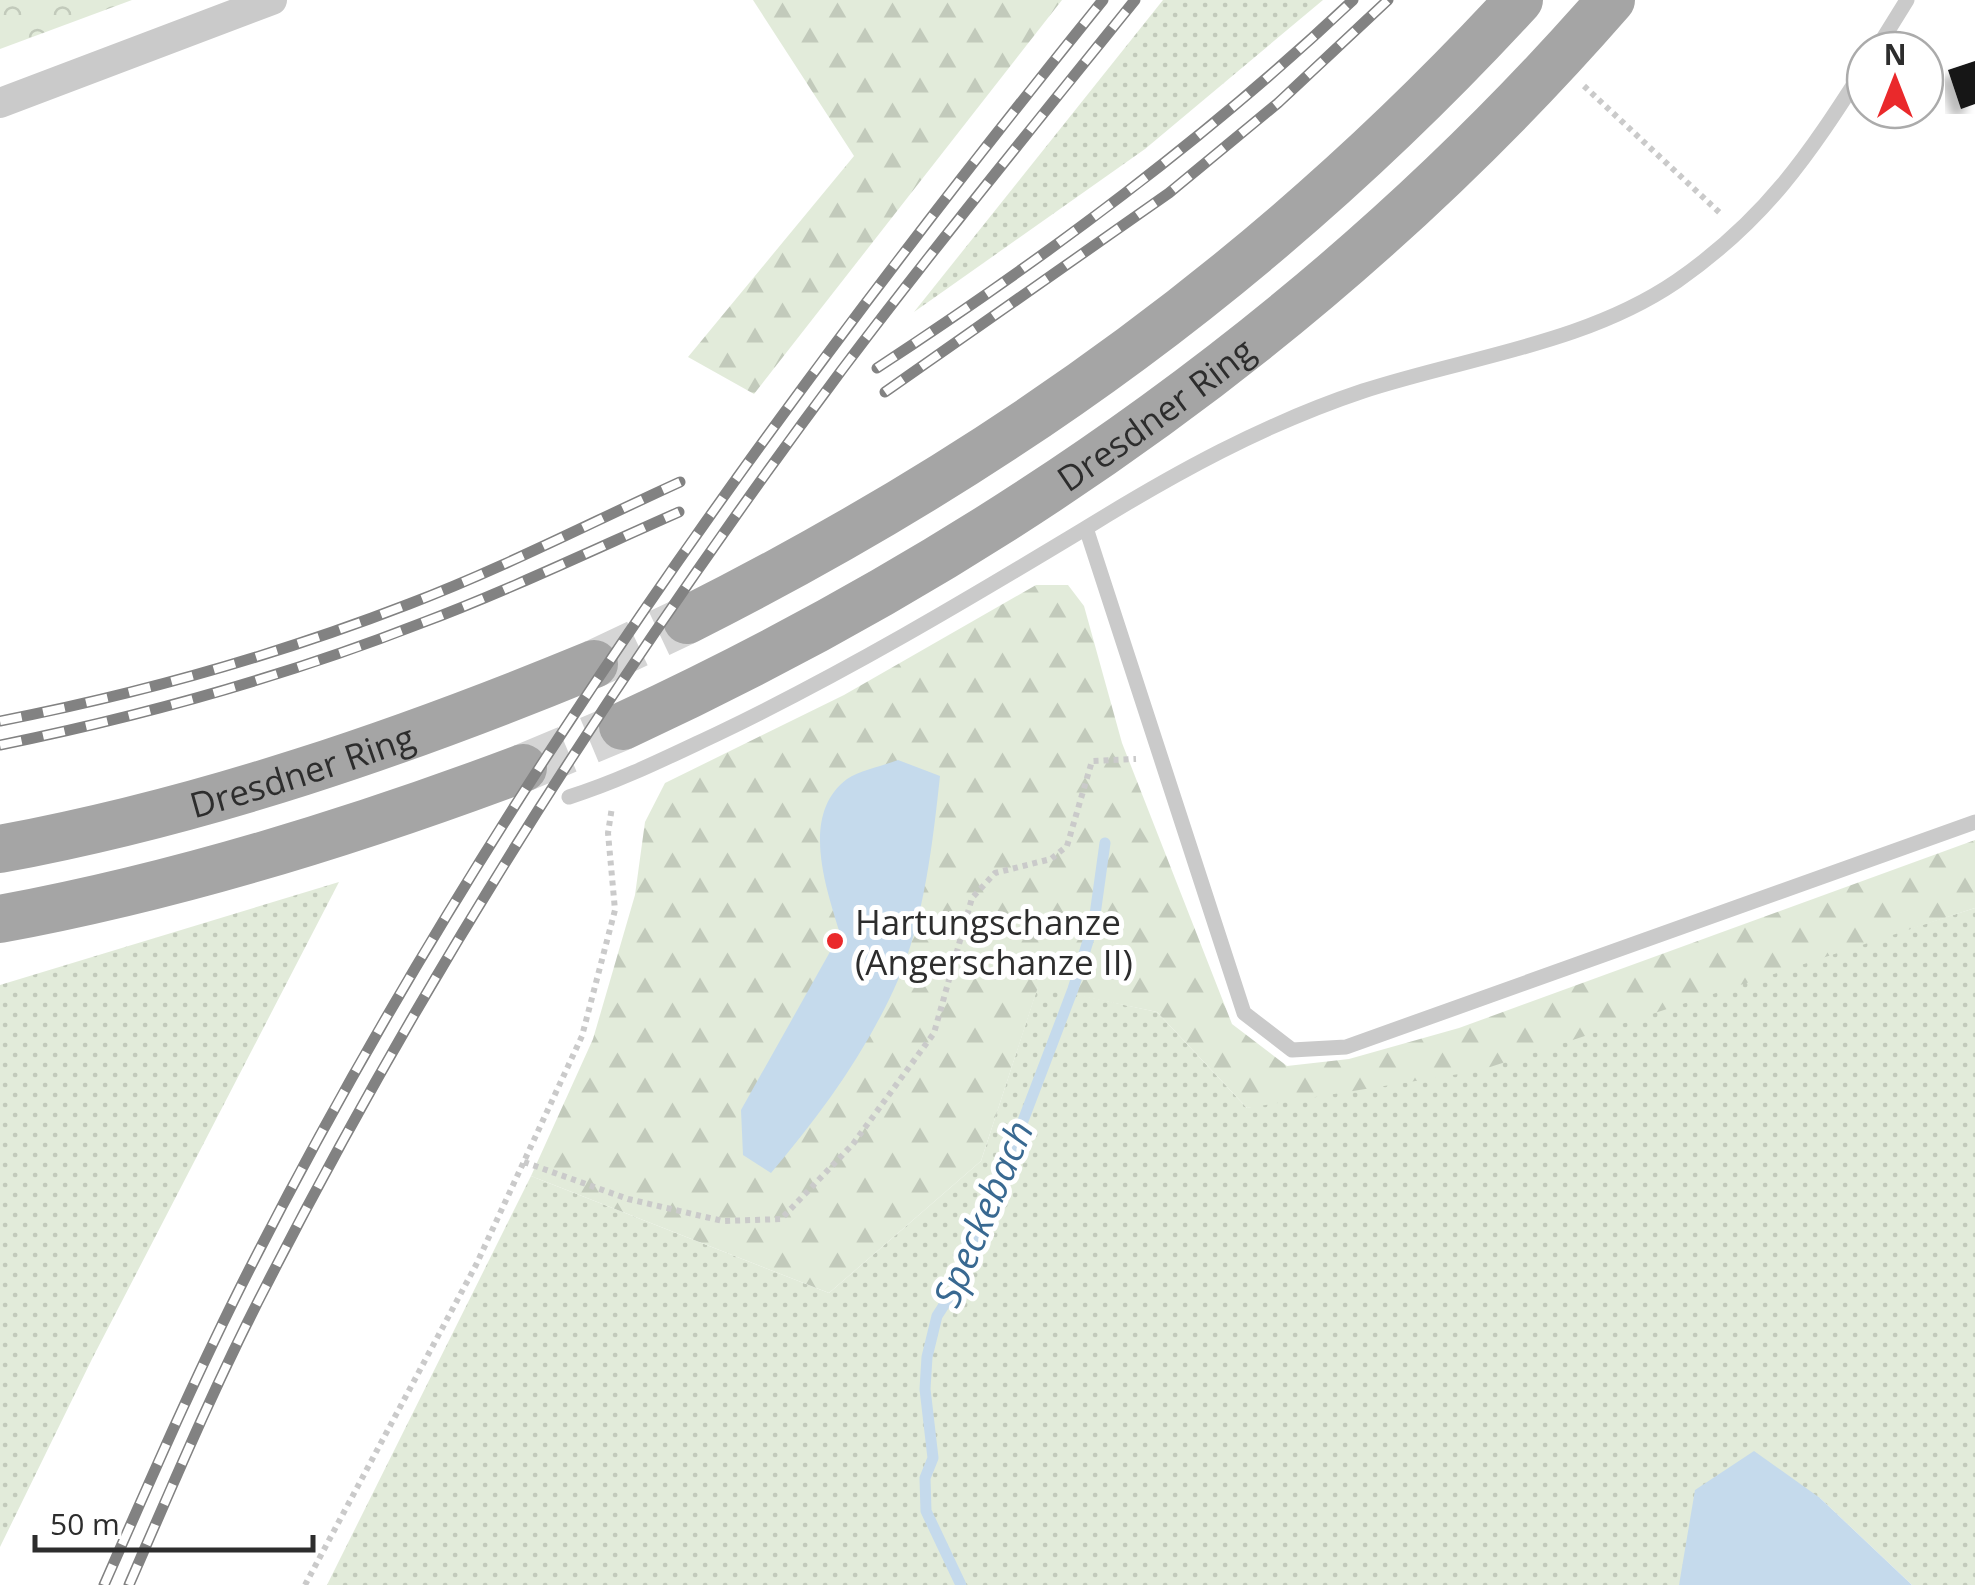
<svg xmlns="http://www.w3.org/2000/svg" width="1975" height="1585" viewBox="0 0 1975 1585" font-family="'Open Sans',sans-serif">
<defs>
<pattern id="grass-dots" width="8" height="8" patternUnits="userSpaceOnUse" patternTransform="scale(2.5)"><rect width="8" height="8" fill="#e2ebda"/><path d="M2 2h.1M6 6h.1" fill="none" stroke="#c2cabb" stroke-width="1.8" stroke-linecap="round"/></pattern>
<pattern id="forest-firs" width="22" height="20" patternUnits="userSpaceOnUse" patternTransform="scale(2.5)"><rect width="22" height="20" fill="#e2ebda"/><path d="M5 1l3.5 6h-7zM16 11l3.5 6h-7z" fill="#c2cabb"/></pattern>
<pattern id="park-crowns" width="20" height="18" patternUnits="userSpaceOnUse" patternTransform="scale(2.5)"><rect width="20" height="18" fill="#e2ebda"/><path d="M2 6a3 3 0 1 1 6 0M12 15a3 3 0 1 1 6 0" fill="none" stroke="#c2cabb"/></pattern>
<filter id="shadow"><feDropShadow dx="-9" dy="9" stdDeviation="5" flood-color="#0004"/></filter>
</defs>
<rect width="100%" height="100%" fill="#fff"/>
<path fill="url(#grass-dots)" d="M1163,0H1323L1145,149L914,312Z
M339,882L92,1359L0,1547V985Z
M1975,908V1585H1912L1820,1498L1686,1566L1679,1585H327L531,1176L829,1293L981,1161L1038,986L1157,1012L1247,1108L1764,975Z"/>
<path fill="url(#forest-firs)" d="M753,0H1062L754,394L688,357L854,156Z
M1036,585H1068L1084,606L1122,743L1232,1024L1287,1066L1349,1059L1459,1028L1975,840V908L1478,1071L1247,1108L1157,1012L1038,987L981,1161L829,1293L531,1176L593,1039L635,895L645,822L665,783L844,695Z"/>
<path fill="url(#park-crowns)" d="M0,0H132L0,49Z"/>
<path fill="#c5daec" d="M898,760L940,776C933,841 924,920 898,980C867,1051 821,1114 771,1173L743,1155L741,1110L840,934C827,890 799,815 847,779C860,770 883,766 898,760Z
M1754,1451L1820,1498L1912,1585H1679L1695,1490Z"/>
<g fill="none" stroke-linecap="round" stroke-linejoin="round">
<path stroke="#c5daec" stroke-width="11" d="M961,1585L926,1511L925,1478L933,1458L925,1389L927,1357L937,1316L966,1271L1073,989L1094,922L1105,843"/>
</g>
<path fill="#141414" filter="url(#shadow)" d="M1975,61V104L1961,109L1948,70Z"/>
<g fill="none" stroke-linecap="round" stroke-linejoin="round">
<path stroke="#d5d5d5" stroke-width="48" stroke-dasharray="48 24" stroke-linecap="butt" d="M594,664L687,620
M523,768L623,726"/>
<path stroke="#cacaca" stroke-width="6" stroke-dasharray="5 5" stroke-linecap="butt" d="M1584,86L1721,214
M524,1162L628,1199L723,1221L781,1219L853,1144L934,1033L972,898L995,873L1051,859L1067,846L1092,761L1136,759
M305,1585L476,1265L582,1036L615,910L608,833L612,807"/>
<path stroke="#cacaca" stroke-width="15" d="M1876,50L1907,0
M1865,67C1808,156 1766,219 1677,281C1585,344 1467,357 1363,391C1264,424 1175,473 1086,528L1244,1013L1292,1050L1346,1047L1975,822
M569,797C620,781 668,757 717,734C844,673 965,601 1086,528"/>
<path stroke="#cacaca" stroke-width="30" d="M0,103L272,0"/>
<g stroke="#a5a5a5" stroke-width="48">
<path d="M687,620C1007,459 1276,264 1519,0"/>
<path id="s1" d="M623,726C999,552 1338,313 1611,0"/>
<path id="s2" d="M0,849C205,811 402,743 594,664"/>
<path d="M0,919C179,886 353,832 523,768"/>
</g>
<defs>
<path id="rail" d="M877,368C1046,257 1206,139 1353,0
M885,392L1169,193L1278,103L1388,0
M0,721C139,694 277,655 409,604C501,569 590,523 680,482
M0,745C143,716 283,677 419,624C507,591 593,550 679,512
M104,1585C150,1481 195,1377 246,1276C478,817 781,398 1103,0
M129,1585C173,1484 216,1382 267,1284C430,965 627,658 841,371C936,245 1036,123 1135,0"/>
</defs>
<use href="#rail" stroke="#828282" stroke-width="11"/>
<use href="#rail" stroke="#fff" stroke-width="8" stroke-dasharray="22" stroke-linecap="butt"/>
</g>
<circle fill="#ea292b" stroke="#fff" stroke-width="4" cx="835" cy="941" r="10"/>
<g text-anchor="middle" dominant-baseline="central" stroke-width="10" stroke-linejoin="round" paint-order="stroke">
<g font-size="35" fill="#2d2d2d" stroke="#fff">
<text stroke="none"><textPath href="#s1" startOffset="618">Dresdner Ring</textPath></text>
<text stroke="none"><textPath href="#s2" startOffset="312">Dresdner Ring</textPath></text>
</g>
<g font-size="35" fill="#2d2d2d" stroke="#fff" text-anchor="start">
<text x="855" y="921">Hartungschanze<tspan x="855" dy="40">(Angerschanze II)</tspan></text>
</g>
<g font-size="38" font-style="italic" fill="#396991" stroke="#fff">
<text transform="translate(982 1213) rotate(-67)">Speckebach</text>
</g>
</g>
<g transform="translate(1895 80)"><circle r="48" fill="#ffffff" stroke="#ababab" stroke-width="2.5"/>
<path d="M0-8L18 38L0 25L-18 38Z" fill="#ea292b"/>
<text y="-15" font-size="28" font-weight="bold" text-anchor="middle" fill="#2d2d2d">N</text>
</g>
<path d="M35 1535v15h278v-15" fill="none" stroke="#2d2d2d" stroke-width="5"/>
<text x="50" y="1535" font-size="30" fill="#2d2d2d" stroke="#ffffff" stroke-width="8" paint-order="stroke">50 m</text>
</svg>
